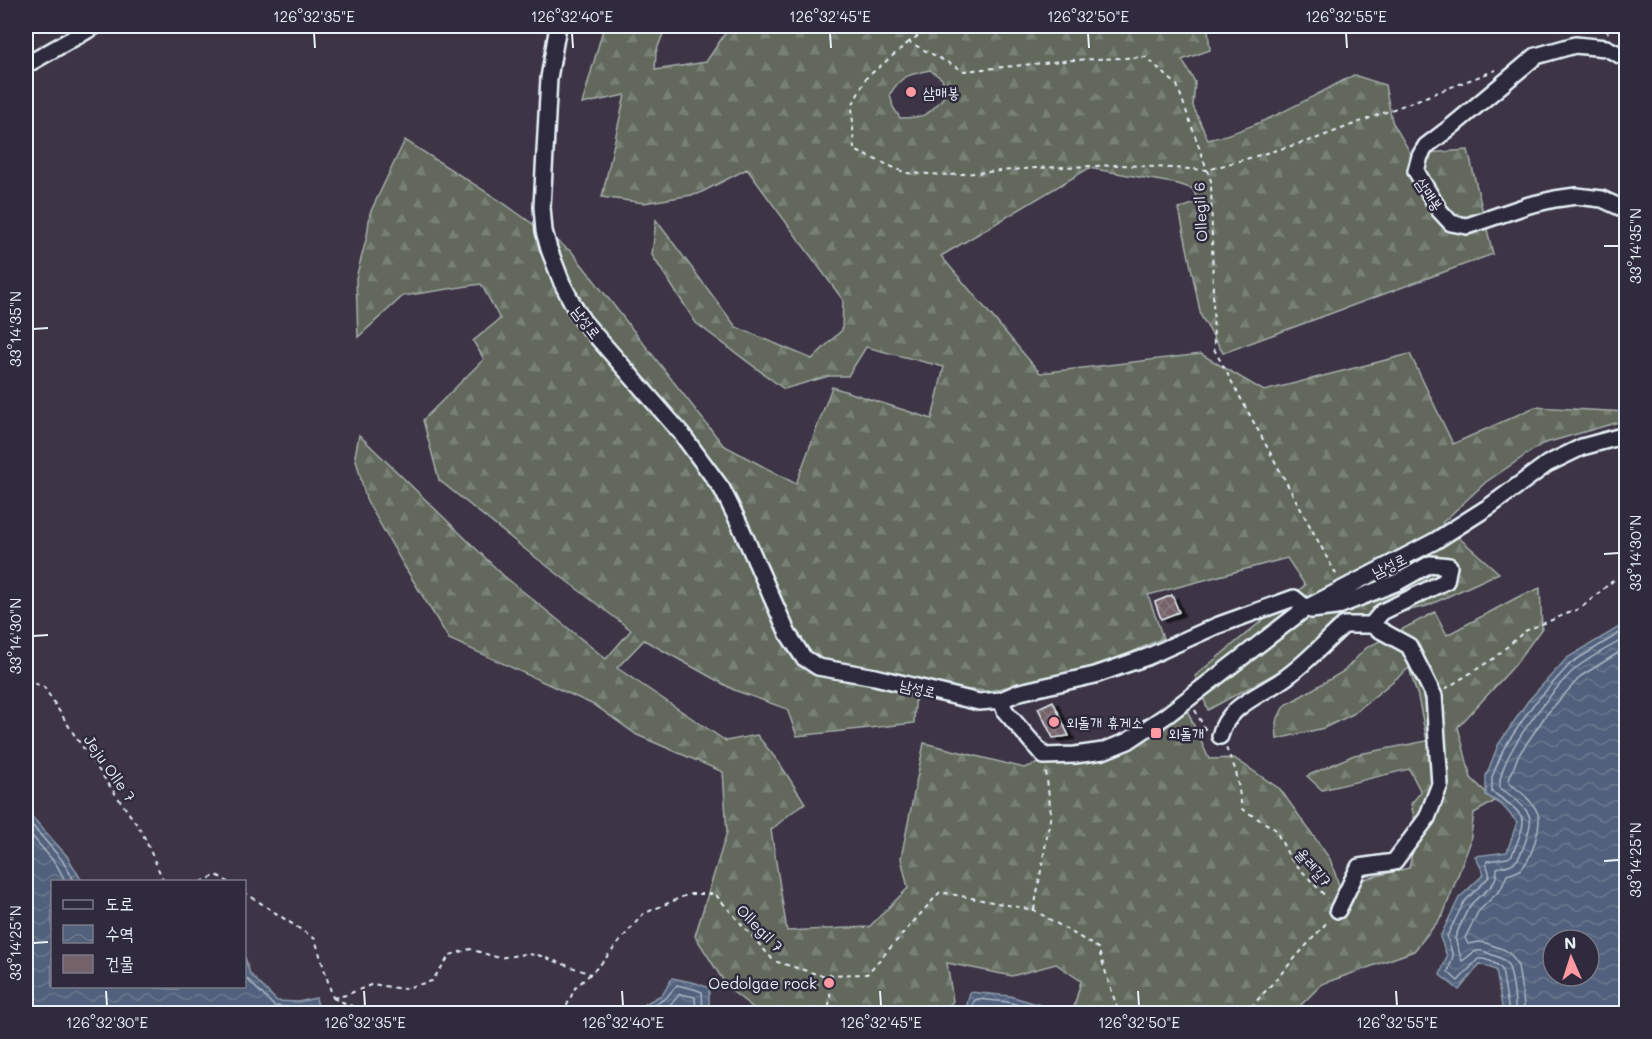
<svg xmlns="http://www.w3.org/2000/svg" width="1652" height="1039" viewBox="0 0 1652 1039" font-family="Mali,'Poor Story',sans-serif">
<defs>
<pattern id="forest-firs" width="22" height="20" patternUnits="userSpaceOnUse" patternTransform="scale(1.5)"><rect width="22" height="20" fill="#62695c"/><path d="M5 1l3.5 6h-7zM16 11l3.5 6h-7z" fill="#787f74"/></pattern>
<pattern id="water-waves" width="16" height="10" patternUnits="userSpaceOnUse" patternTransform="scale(1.5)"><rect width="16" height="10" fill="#51617b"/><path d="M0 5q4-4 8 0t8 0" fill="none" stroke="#6a788e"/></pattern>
<pattern id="building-cross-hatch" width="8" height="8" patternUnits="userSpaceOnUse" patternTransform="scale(1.5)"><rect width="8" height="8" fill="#756269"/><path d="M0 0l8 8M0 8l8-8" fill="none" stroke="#89797f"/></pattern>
<filter id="shadow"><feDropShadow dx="5.5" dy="3.5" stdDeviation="0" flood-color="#0009"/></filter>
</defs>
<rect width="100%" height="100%" fill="#3d3546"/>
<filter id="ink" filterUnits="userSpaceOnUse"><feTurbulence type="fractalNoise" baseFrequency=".0167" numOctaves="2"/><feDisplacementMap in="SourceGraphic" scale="12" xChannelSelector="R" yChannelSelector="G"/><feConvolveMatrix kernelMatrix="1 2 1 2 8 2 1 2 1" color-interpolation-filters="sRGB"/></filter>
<g filter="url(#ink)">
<path fill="url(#forest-firs)" stroke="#a5adaa" stroke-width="1.5" fill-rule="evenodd" d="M604,26H666L656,52L655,70L706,62L730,26H1204L1208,30L1210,50L1182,60L1195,82L1193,106L1208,140C1259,128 1307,99 1354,75L1385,85L1392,121L1411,154L1468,150L1493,254L1223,353L1201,316L1179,209L1198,202L1193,189L1178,184L1089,168L941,256L1040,373L1201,354L1264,391L1410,354L1453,444L1535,407L1626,412V420L1542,444L1486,482L1442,523L1499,573L1427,606L1351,624L1283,669L1208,710L1195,676L1305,585L1287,558L1148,595L1163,638L1095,669L1044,678L989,691L916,687L914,723L797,736L787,709L734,690L644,640L617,668L726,741L757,735L780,764L805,803L791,813L771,830L787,931L869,927L908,888L901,858L924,743L1024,768L1062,755L1125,751L1186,708L1209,759L1234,758L1280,789L1330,859L1339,885L1409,868L1417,830L1411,804L1421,792L1409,769L1322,790L1307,776L1354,755L1427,741L1418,697L1409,668L1353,714L1324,728L1277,739L1276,722L1284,706L1344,671L1366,648L1435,612L1447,635L1518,597L1540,588L1542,628L1515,665L1458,727L1471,778L1495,801L1474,813L1470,843L1443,915L1414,951L1322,984L1292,1014L1070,1013L1073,1011L1081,981L1056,964L1012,976L947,963L953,1001L944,1013H760L728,988L695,936L727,832L723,772L637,735L596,706L449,639L403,564L366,499L355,456L359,435L504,576L606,659L631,630L526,550L439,480L423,420L484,359L473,341L500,319L481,284L403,296L358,337L356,278L367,236L370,213L405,140L502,202L572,252L723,445L796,484L832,387L932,419L944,367L866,347L848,376H829L784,389L696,323L652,255L656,220L736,327L812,359L842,330L843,300L747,169L698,194L644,203L602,197L625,95L582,104ZM930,70L942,79L947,93C929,114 928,118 900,118L893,107L890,94C902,75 908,75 930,70Z"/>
<path fill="url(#water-waves)" stroke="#8d9bad" stroke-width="1.5" fill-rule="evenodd" d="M1626,623V1013H1501L1502,1007L1496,970L1480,964L1459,990L1440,975L1447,956L1440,937L1459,898L1484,874L1475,856L1507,852L1517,822L1502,805L1486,795V776L1498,745L1528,701L1567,658ZM1553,940H1589V976H1553Z
M26,810L67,856L82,881L52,882V986H155L156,988L177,989L183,986H244L245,957L250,974L277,1001L298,1002L316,998L320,1013H26Z
M672,978L696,983L709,988V1013H710H631L632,1011L663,994Z
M970,992L1010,996L1043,1006L1039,1013H965Z"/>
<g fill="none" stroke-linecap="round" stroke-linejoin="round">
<path stroke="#acb7c6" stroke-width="1.5" d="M26,818L62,860L75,882
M26,829L56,864L66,882
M244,976L274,1006L298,1008L310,1006L312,1007L314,1014
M639,1014L666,998L677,985L694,989L702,992L703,1014
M655,1014L671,1004L680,994L695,997L696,1014
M971,1014L974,1001L977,999L1008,1002L1032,1009L1034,1014
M1507,1014L1508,1006L1502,970C1498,963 1485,958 1478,959L1458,981L1448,972L1453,956L1447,936L1464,902L1489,877C1491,871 1485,867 1487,861L1508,858L1512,855C1515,848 1523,830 1523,822C1523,812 1500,797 1492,792V777L1504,748L1533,705L1571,663L1626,629
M1515,1014C1516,1004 1512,970 1507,963C1503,958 1496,956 1490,954C1486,952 1482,950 1477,951C1470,953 1467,959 1462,961L1455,938C1459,928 1464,915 1470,906C1481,891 1497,890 1497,868C1503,866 1510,866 1515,862C1521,858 1532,826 1530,818C1527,807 1509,794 1500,788C1496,759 1553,689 1575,669C1588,658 1611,646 1626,638
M1524,1014V1004L1518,966L1512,956L1505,950L1486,943L1479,942L1468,944L1465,938L1478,912L1501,889L1507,875C1513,873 1519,872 1523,867C1531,859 1542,825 1538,814C1534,802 1519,790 1509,783V780L1518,756L1546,715L1581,676L1626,648"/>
</g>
<path fill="url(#building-cross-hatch)" stroke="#e8f1f8" stroke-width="1.5" filter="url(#shadow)" d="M1172,595L1179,612L1161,619L1155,602Z
M1053,701L1069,736L1053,738L1038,708Z"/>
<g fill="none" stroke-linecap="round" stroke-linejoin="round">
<defs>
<path id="minor" d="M558,26L549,78L542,207L544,231L549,249L562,283L575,308L583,321L681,433L722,489L738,521L788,634L803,657L818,667L875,677L979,702L1001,700L1020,692L1095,675L1147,657L1216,626L1294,598L1306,608
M1626,58L1606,48L1575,45L1536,56L1451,127L1426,146L1420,156L1416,171L1439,210L1451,223L1467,226L1529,205L1555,199L1576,196L1602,199L1626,210
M26,65L95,26
M1311,610L1336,607L1398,582L1430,564L1449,566L1446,581L1382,612L1371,625
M1001,700L1005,711L1044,756L1075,755L1103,751L1128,741L1167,715L1306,608L1435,541L1490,506L1547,464L1582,447L1626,435
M1220,736C1227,705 1262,695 1285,678C1306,663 1325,642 1344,625H1371L1409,646L1434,696L1440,784L1427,818L1394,862L1359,867L1338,910"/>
</defs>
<use href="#minor" stroke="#e8f1f8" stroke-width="20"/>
<path stroke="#e8f1f8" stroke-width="2" stroke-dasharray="4.5 4.5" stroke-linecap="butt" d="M933,26L909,42L964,71L1073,60L1146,57L1177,85L1211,181L1214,349L1337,576
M1580,26L1604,27L1609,34
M909,42L866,78L852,106L854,150L906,173L951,175L1036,168L1121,165L1208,170L1315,139L1496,70
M26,680L44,687L77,739L142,832L164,882
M1445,689L1493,659L1525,631L1581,608L1615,579L1626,580
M1195,710L1205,729L1208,730
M1226,748L1236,771L1242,809L1275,829L1290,858L1327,898
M201,882L217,875L228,882
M244,892L315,939L333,998
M1034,910L1051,814L1046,771
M333,998L346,995L373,984L402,989L432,981L450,955L470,949L499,958L525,954L538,955L591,974
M333,998L359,1009L361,1014
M829,1006L832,975
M563,1014L575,988L599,966L643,914L689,894H715L774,961L820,975L867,974L940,892L1034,910L1098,948L1119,1014
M1245,1014L1329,920"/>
<use href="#minor" stroke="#2f2a3d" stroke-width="15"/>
</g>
</g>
<path fill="none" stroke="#e8f1f8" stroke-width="2" d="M314,33L315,48M572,33L573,48M830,33L831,48M1088,33L1089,48M1346,33L1347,48M1604,246H1619M33,329L48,328M1604,554L1619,553M33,636L48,635M1604,861L1619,860M33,943L48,942M106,991L107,1006M364,991L365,1006M622,991L623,1006M880,991L881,1006M1138,991L1139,1006M1396,991L1397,1006"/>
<g fill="#ff9aa2" stroke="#2f2a3d" stroke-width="2">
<circle cx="911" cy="92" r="6"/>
<circle cx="1054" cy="722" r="6"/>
<rect x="1150" y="727" width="12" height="12" rx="3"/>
<circle cx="829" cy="983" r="6"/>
</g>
<g text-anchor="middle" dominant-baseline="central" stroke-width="5" stroke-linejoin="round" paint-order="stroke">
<g font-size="15" fill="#e8f1f8" stroke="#2f2a3d" text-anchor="start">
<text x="923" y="92">삼매봉</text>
<text x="1066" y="722">외돌개 휴게소</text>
<text x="1168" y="733">외돌개</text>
<text x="817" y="983" text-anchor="end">Oedolgae rock</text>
</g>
<g font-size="15" fill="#e8f1f8" stroke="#2f2a3d">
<text transform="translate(1430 194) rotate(57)">삼매봉</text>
<text transform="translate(1200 212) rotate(-93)">Ollegil 6</text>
<text transform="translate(587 322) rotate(53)">남성로</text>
<text transform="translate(1389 565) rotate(-26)">남성로</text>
<text transform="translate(918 688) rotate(13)">남성로</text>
<text transform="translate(110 768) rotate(55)">Jeju Olle 7</text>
<text transform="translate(1314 867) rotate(49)">올레길7</text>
<text transform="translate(760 928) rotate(46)">Ollegil 7</text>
</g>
</g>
<rect width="1652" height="1039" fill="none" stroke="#2f2a3d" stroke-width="66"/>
<rect x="51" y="880" width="195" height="108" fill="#2f2a3d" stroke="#797a88" stroke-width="1.5"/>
<rect x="63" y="900" width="30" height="9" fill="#2f2a3d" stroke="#797a88" stroke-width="1.5"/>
<text x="105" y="910" font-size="18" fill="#e8f1f8">도로</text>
<rect x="63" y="925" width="30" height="18" fill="url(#water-waves)" stroke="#797a88" stroke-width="1.5"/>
<text x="105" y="940" font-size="18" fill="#e8f1f8">수역</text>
<rect x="63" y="955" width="30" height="18" fill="#756269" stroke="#797a88" stroke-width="1.5"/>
<text x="105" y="970" font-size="18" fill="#e8f1f8">건물</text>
<g transform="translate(1571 958) rotate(357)"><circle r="28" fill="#2f2a3d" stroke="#797a88" stroke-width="1.5"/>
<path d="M0-4.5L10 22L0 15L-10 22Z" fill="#ff9aa2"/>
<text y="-9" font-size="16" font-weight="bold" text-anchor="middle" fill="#e8f1f8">N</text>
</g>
<rect x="33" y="33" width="1586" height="973" fill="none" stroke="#e8f1f8" stroke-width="2"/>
<g font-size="15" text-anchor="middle" fill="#e8f1f8">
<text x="314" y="22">126°32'35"E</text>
<text x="572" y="22">126°32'40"E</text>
<text x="830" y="22">126°32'45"E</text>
<text x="1088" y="22">126°32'50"E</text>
<text x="1346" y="22">126°32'55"E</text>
<text transform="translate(1636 246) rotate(-90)" y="5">33°14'35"N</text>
<text transform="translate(16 329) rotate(-90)" y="5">33°14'35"N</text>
<text transform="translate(1636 553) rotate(-90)" y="5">33°14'30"N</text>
<text transform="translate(16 636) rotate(-90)" y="5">33°14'30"N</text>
<text transform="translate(1636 860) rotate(-90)" y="5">33°14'25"N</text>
<text transform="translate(16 943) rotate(-90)" y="5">33°14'25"N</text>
<text x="107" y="1028">126°32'30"E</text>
<text x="365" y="1028">126°32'35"E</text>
<text x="623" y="1028">126°32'40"E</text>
<text x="881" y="1028">126°32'45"E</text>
<text x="1139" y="1028">126°32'50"E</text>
<text x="1397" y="1028">126°32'55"E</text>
</g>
</svg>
